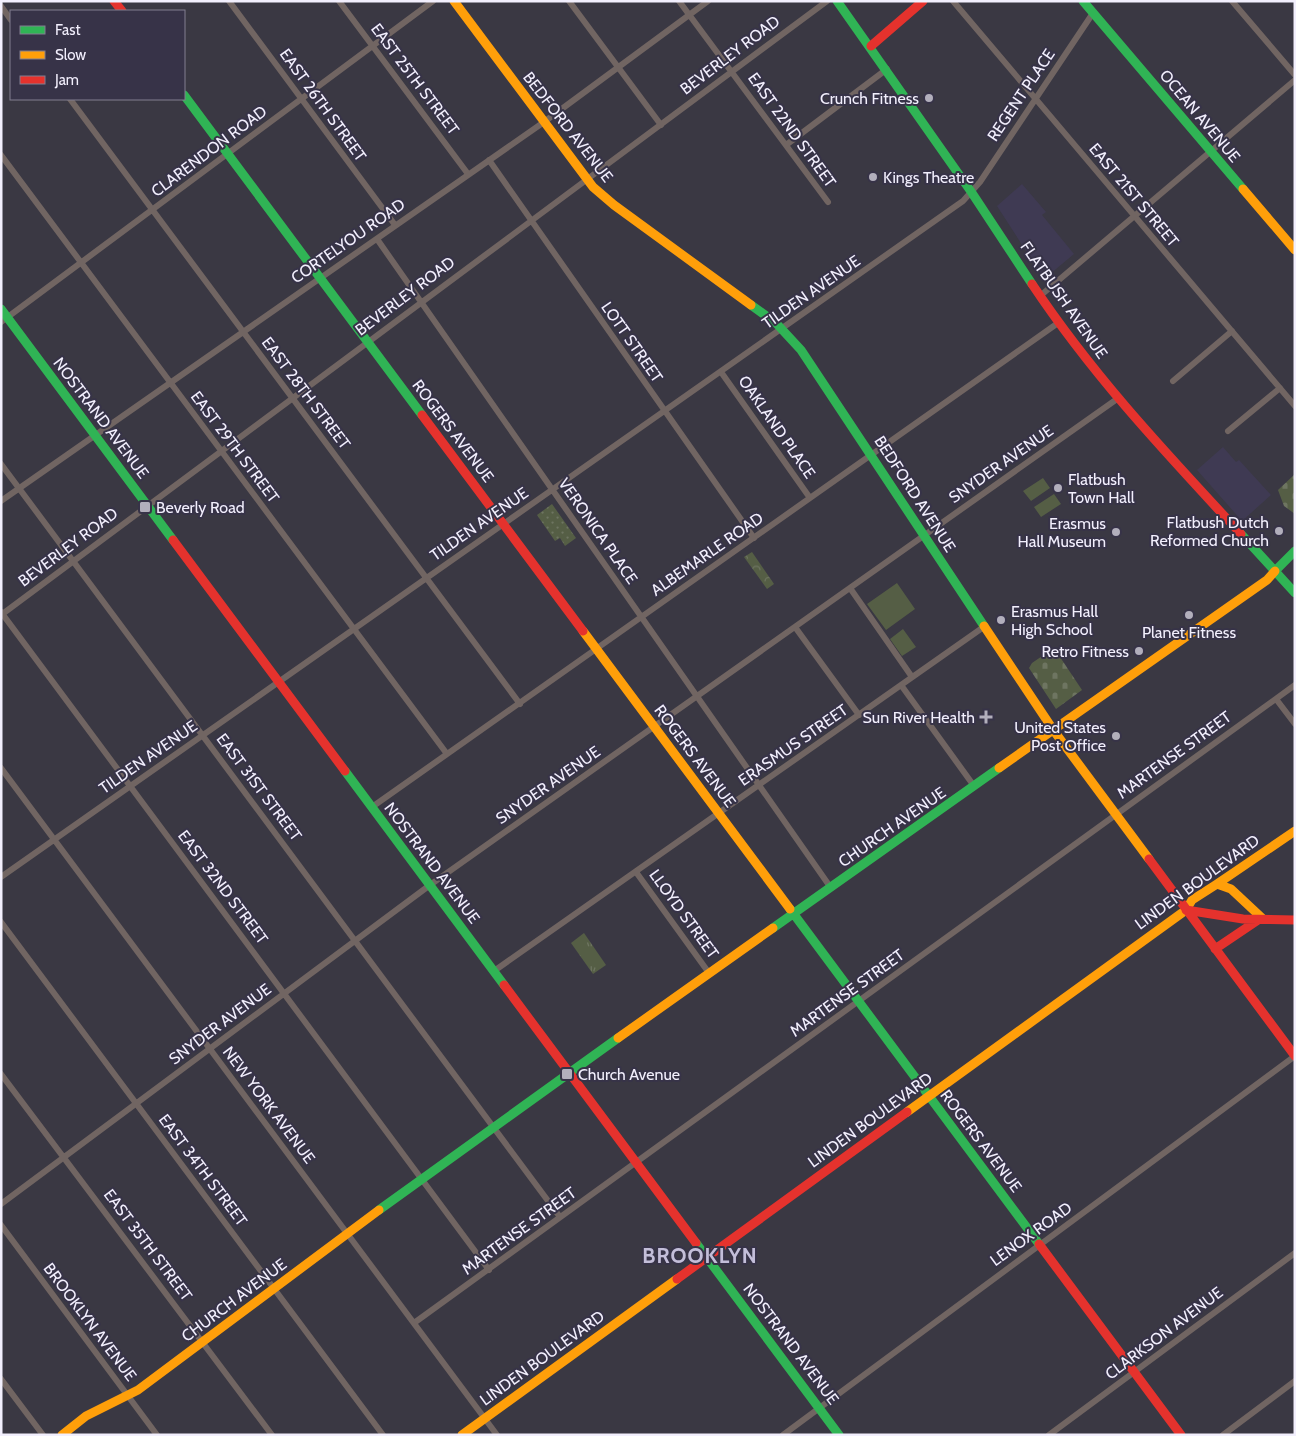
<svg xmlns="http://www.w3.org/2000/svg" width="1296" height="1436" viewBox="0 0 1296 1436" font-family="Cabin,sans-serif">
<defs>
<pattern id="grass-tufts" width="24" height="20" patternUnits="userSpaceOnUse" patternTransform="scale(1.25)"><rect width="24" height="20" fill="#555e45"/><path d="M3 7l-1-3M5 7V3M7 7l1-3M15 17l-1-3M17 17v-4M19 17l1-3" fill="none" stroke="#6e7561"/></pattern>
<pattern id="cemetery-stones" width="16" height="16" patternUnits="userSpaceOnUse" patternTransform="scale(1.25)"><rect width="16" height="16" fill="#555e45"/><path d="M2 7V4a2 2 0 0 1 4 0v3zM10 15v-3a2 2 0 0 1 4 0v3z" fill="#6e7561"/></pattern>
<pattern id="park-crowns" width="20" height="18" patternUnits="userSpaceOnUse" patternTransform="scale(1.25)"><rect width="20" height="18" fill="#555e45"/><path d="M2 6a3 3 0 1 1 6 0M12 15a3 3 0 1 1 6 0" fill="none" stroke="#6e7561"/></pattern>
<pattern id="garden-dots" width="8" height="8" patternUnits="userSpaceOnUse" patternTransform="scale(1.25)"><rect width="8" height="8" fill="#555e45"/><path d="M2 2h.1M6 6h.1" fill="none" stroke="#6e7561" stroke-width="1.8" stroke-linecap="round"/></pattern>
</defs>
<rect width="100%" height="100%" fill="#3a3843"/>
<path fill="#3f3a53" d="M1022,184L1046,212L1042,215L1074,254L1044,279L997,206Z
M1223,447L1236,462L1239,460L1271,495L1242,521L1197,470Z"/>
<path fill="url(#grass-tufts)" d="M584,933L606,965L593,974L571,943Z"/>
<path fill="url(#cemetery-stones)" d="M1295,474V514L1284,506L1278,490Z
M1054,648L1082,690L1056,709L1029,668L1032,663Z"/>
<path fill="url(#park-crowns)" d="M752,552L774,584L767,589L744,557Z"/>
<path fill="url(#garden-dots)" d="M552,504L576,538L565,546L560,538L555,541L537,515Z"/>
<path fill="#555e45" d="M1043,478L1050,488L1031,501L1023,491Z
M1054,494L1061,504L1041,517L1034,507Z
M897,583L915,609L886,630L867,604Z
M903,629L916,647L902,656L890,639Z"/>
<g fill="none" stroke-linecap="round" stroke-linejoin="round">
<path stroke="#716562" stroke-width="6" d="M229,1L395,225
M339,1L468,174
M569,1L661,125
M679,1L828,202
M953,1L1295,406
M1232,1L1295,75
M1,6L11,20
M70,99L520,704
M786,145L887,69
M1,155L447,754
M489,160L754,538
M377,239L831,888
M1040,296L1295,80
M1,322L433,1
M721,372L810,498
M1173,381L1232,331
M1228,431L1280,388
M1,464L560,1217
M1,501L544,122L708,1
M850,588L912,677
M1,612L489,1270
M1,615L827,1
M795,627L859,715
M901,685L974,786
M1276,699L1295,724
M1,768L497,1435
M372,807L1058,323
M636,872L709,973
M1,877L963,201L980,182L1093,13
M1,922L383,1435
M494,971L985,626
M1,1074L272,1435
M1,1204L430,885L1117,399
M1,1225L157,1435
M414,1323L1295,685
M1,1379L43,1435
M783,1435L1295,1056
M1049,1435L1295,1253
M1223,1435L1295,1381"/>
<path stroke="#30b455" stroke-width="9" d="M837,1L972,193L1032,284
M1083,1L1243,189
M184,95L422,415
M751,305L776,323L801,350L984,626
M1,309L173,540
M1241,534L1295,593
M1275,571L1295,551
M345,771L504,985
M790,909L1039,1244
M773,928L999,768
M379,1210L618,1038
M696,1243L839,1435"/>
<path stroke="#ff9f0a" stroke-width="9" d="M454,1L593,187L614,205L751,305
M1243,189L1295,250
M984,626L1054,731L1149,859
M583,631L790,909
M999,768L1267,580L1275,571
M1217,884L1295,831
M618,1038L773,928
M907,1112L1186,910L1192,900L1217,884L1231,889L1262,918
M62,1435L86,1416L138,1390L379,1210
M462,1435L677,1279"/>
<path stroke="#e5322d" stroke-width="9" d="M114,1L122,11
M871,46L923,1
M1032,284C1094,377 1166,453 1241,534
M422,415L583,631
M173,540L345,771
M1149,859L1295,1056
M1186,910L1243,919L1295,920
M1215,949L1258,920
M504,985L696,1243
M1039,1244L1181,1435
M677,1279L907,1112"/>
</g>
<g fill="#b2afbc" stroke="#373348" stroke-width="2">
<circle cx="929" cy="98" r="5"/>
<circle cx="873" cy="177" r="5"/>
<circle cx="1058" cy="488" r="5"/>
<rect x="139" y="501" width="12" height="12" rx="2.5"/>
<circle cx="1279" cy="531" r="5"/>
<circle cx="1116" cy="532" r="5"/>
<circle cx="1189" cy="615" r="5"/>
<circle cx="1001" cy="620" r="5"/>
<circle cx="1139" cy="651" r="5"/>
<path d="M983.5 709.5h5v5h5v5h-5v5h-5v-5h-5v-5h5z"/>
<circle cx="1116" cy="736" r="5"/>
<rect x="561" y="1068" width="12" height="12" rx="2.5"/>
</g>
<g text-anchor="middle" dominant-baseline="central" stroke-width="4" stroke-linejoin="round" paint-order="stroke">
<g font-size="16" fill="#f2effd" stroke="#373348">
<text transform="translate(730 55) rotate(-37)">BEVERLEY ROAD</text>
<text transform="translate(415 79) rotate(53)">EAST 25TH STREET</text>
<text transform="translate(1021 95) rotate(-56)">REGENT PLACE</text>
<text transform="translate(323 105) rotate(54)">EAST 26TH STREET</text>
<text transform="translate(1200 116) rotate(50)">OCEAN AVENUE</text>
<text transform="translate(568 127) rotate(52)">BEDFORD AVENUE</text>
<text transform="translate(792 130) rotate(54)">EAST 22ND STREET</text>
<text transform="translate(209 151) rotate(-37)">CLARENDON ROAD</text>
<text transform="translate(1134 195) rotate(50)">EAST 21ST STREET</text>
<text transform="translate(348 241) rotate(-35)">CORTELYOU ROAD</text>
<text transform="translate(811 292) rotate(-35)">TILDEN AVENUE</text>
<text transform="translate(405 296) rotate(-37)">BEVERLEY ROAD</text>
<text transform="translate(1064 300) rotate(55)">FLATBUSH AVENUE</text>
<text transform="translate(632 342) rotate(55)">LOTT STREET</text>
<text transform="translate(306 393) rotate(53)">EAST 28TH STREET</text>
<text transform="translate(101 418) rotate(53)">NOSTRAND AVENUE</text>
<text transform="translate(777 427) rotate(55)">OAKLAND PLACE</text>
<text transform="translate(453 431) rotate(53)">ROGERS AVENUE</text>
<text transform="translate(235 447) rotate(53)">EAST 29TH STREET</text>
<text transform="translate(1001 464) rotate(-35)">SNYDER AVENUE</text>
<text transform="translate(915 494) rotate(57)">BEDFORD AVENUE</text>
<text transform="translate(479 524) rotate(-35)">TILDEN AVENUE</text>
<text transform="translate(598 531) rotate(55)">VERONICA PLACE</text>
<text transform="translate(68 547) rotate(-37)">BEVERLEY ROAD</text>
<text transform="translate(707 554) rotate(-35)">ALBEMARLE ROAD</text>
<text transform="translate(793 745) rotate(-35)">ERASMUS STREET</text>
<text transform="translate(1174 755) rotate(-36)">MARTENSE STREET</text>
<text transform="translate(695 756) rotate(53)">ROGERS AVENUE</text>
<text transform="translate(148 757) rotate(-35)">TILDEN AVENUE</text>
<text transform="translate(548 785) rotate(-35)">SNYDER AVENUE</text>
<text transform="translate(259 787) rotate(53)">EAST 31ST STREET</text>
<text transform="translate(892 827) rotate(-35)">CHURCH AVENUE</text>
<text transform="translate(432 863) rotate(53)">NOSTRAND AVENUE</text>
<text transform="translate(1197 882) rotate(-36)">LINDEN BOULEVARD</text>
<text transform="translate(223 887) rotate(53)">EAST 32ND STREET</text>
<text transform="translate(684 914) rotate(54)">LLOYD STREET</text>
<text transform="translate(847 993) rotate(-36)">MARTENSE STREET</text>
<text transform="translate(220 1024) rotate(-37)">SNYDER AVENUE</text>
<text transform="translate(269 1105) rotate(53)">NEW YORK AVENUE</text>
<text transform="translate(870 1120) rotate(-36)">LINDEN BOULEVARD</text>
<text transform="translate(981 1141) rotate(53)">ROGERS AVENUE</text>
<text transform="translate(203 1170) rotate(53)">EAST 34TH STREET</text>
<text transform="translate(519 1231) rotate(-36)">MARTENSE STREET</text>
<text transform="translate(1031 1234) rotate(-36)">LENOX ROAD</text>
<text transform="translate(148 1245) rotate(53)">EAST 35TH STREET</text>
<text transform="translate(234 1300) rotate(-37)">CHURCH AVENUE</text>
<text transform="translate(90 1322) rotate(53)">BROOKLYN AVENUE</text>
<text transform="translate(1164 1333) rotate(-37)">CLARKSON AVENUE</text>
<text transform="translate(791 1344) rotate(53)">NOSTRAND AVENUE</text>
<text transform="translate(542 1358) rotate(-36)">LINDEN BOULEVARD</text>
</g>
<g font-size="16" fill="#f2effd" stroke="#373348" text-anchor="end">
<text x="919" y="98">Crunch Fitness</text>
<text x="883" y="177" text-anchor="start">Kings Theatre</text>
<text x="1068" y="479" text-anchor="start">Flatbush<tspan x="1068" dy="18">Town Hall</tspan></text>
<text x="156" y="507" text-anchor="start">Beverly Road</text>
<text x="1269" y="522">Flatbush Dutch<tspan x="1269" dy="18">Reformed Church</tspan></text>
<text x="1106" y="523">Erasmus<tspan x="1106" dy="18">Hall Museum</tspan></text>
<text x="1011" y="611" text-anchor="start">Erasmus Hall<tspan x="1011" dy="18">High School</tspan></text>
<text x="1189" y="632" text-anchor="middle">Planet Fitness</text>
<text x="1129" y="651">Retro Fitness</text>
<text x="975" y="717">Sun River Health</text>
<text x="1106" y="727">United States<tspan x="1106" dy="18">Post Office</tspan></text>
<text x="578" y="1074" text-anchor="start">Church Avenue</text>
</g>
<g font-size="21" font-weight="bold" letter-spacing="1" fill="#c3bed9" stroke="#373348">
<text x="700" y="1255">BROOKLYN</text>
</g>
</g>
<rect width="1296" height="1436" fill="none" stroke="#f2effd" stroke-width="5"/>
<rect x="10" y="10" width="175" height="90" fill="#373348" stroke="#827e90"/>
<rect x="20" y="26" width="25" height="8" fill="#30b455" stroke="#827e90"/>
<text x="55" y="35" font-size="15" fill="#f2effd">Fast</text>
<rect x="20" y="51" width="25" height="8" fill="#ff9f0a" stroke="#827e90"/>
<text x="55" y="60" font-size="15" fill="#f2effd">Slow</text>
<rect x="20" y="76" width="25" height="8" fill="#e5322d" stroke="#827e90"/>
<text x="55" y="85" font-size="15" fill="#f2effd">Jam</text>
</svg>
